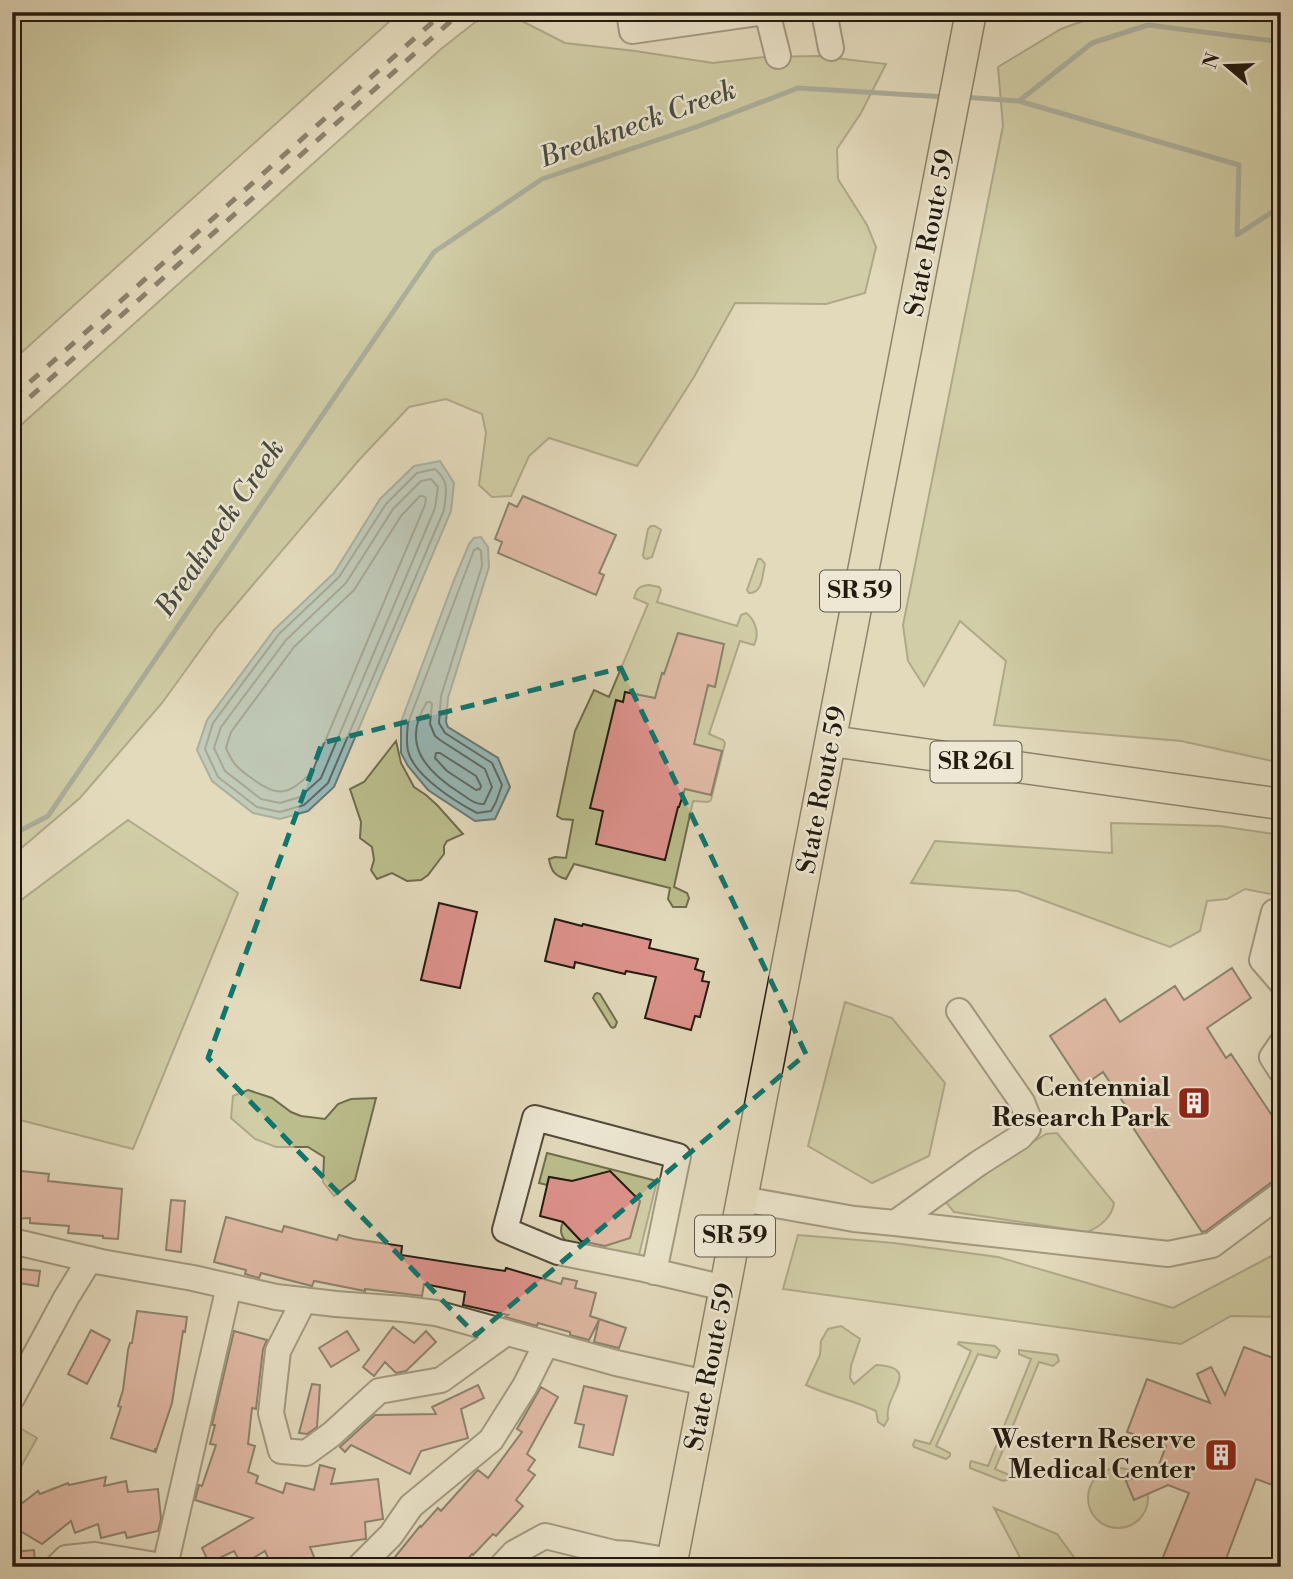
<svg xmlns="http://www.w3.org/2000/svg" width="1293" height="1579" viewBox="0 0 1293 1579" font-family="'Libre Bodoni',serif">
<rect width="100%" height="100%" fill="#e3dabc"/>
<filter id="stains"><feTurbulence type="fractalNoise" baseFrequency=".00286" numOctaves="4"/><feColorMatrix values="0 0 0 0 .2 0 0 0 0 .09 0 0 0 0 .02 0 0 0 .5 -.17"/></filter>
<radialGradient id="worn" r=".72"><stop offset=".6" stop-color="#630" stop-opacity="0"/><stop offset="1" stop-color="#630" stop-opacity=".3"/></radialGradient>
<path fill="#bbbd8c" stroke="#6f6c4e" stroke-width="2" d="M12,12H400L12,361Z
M1108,12H1281V763L1181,741L994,725L1006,661L960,621L924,686L908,661L903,625L1003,126L998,67L1061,29Z
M483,16L516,18L565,43L635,51L713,63L764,57L818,56L886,64L861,113L837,149L838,179L867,225L876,247L865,293L826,304L735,303L694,377L637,466L549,438L529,456L511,496L492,497L479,485L486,433L482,414L446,399L409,407L359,460L217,627L162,703L80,798L12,856V433L441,49Z
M651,526H655L661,530L652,557L647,559L644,558L643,555L648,529Z
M758,559H761L765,564C762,576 763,593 749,593L747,590Z
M649,585L659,587L661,590L657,602L737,626L741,615L746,613C755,619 760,634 754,645L740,641L709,734L723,740L725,743L711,800L708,802L693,801L674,887L687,893L689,898L686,907H673L668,899L670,888L574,864L566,879C555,876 551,871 549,859L555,857L566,858L573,820L562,819L557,816L575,731L594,690L609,697L648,604L634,598C637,588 639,586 649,585Z
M396,741L401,763L414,787L426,795L437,805L463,834L447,841L444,846V854L428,875L421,880L407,881L392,873L377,879L371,870L374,860L372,847L360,838L361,822L350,789L364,782Z
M128,820L238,893L133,1149L12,1118V907Z
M1111,823L1220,826L1281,835V896L1245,889L1227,899L1207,901L1200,931L1170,947L1018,891L911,883L935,841L1112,853Z
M597,993L600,994L617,1022L615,1027L613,1028L611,1027L593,998L595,994Z
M845,1002L892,1018L945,1083L929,1156L872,1183L808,1146Z
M248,1090L272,1098L291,1112L301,1116L325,1119L338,1104L351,1099L376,1098L355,1180L334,1196L323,1182L324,1157L308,1147H276L255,1139L231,1118L233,1096Z
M1057,1133L1114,1203C1112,1217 1100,1227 1087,1232L954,1212L946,1202L1021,1149L1046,1134Z
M547,1153L657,1181L637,1263L570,1246C563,1239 558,1232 563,1222L590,1250L630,1238L640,1201L572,1181L549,1177L547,1185L539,1183Z
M798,1235L894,1243L998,1257L1173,1308L1281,1251V1317L1231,1316L1181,1344L783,1289Z
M841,1326L860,1339L851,1366L850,1378L854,1384L876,1365C924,1367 883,1395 888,1419L884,1426L878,1422L876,1411C853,1400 829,1396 806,1385L820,1355L821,1341L828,1329Z
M959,1342L995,1346L1000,1351L996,1358L978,1354L936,1446L950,1453V1456L946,1459L914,1447L913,1445L915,1440L930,1444L935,1433L971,1351L958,1344Z
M1019,1350L1057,1355L1059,1361L1053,1366L1039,1362L995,1469L1007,1474L1008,1478L1007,1480L1003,1481L970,1468V1464L971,1461L988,1466L1031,1359L1019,1354Z
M20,1428L37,1438L18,1472L12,1469V1441Z
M1088 1498a30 30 0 1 1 60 0a30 30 0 1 1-60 0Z
M994,1508L1057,1534L1081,1567H1025Z"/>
<path fill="#97b9b8" stroke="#697975" stroke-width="2" d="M440,461L454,483L451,511L334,787L308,811L280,819L253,813L212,781L197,750L207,720L274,630L334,573L380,499L414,466Z
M481,537L488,547L489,567L448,698L446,722L448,727L498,758L510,787L495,819L475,821L428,790L408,766L401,753V722L454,580L469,544L474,538Z"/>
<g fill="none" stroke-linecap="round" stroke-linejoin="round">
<path stroke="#5d6a64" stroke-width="2" d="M435,469C450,482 446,492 444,510L328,783L304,805L280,812L257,807L218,777L205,749L213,723L279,634L339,577L386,504L417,473Z
M431,479L438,487L435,508L321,778L300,797L280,803L261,799L225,771L214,748L221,727L286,640L346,583L393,509L421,481Z
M420,496H423L426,498L425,505L312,772C288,795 278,799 250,777C236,767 233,764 226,748L231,732L294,647L354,590L401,516Z
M478,548L481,551L482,566L441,696L439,723L445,733L492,763L502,785L496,802L491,811L477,813C456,802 414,776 408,751C406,742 407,732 408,723L474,550Z
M427,702H430L432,704L430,724L435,736L440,740L485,769L492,787L484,804C475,805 468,798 460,793C424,770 401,743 427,702Z
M436,753H440L476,776L481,786L480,789L476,790L447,771L435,758Z"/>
<path stroke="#697975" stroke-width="5" d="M963,97L1019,101L1239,165L1237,235L1281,206
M1019,101L1092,43L1148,25L1281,42
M12,835L48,816L434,252L542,179L699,126L798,88L946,97"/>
</g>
<path fill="#dd928c" stroke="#231a10" stroke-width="2" d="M523,496L616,535L599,573L604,575L596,595L498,553L502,542L495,539L509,503L517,507Z
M678,633L724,644L715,687L708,685L694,744L722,751L711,795L685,789L679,807H678L665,860L596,844L603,811L590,808L616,700L623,702L625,692L655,698L662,673L664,674Z
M439,903L477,912L460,988L421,980Z
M555,919L582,926L583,924L651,940L649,948L698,959L695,969L704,972L702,981L709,982L700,1017L695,1016L691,1030L645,1018L656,977L626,971L625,974L575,962L574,968L545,961Z
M1232,968L1251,998L1207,1028L1226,1058L1231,1054L1281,1129V1179L1272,1182L1206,1231L1202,1232L1130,1123L1135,1120L1103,1072L1083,1086L1050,1036L1105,999L1120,1022L1175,986L1184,1000Z
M12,1170L49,1174L48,1181L122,1189L118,1239L103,1238V1236L68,1233L69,1226L30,1223V1218L12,1219Z
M610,1171L640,1201L630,1238L605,1246L581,1241L563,1222L540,1216L549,1177L572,1181Z
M171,1200L185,1201L181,1252L166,1250Z
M226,1217L282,1232L284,1226L337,1240L339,1235L354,1239L402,1246L401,1255L505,1271L506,1268L561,1284L563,1278L577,1281L575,1288L596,1293L590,1316L626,1328L619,1348L594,1342L599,1320L589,1340L570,1335V1332L538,1323L537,1326L505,1317L508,1315L463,1305L465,1292L424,1284L422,1296L365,1289V1291L314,1281L312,1286L261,1273L259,1278L245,1274L246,1270L214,1262Z
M12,1268L40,1271L38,1286L12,1282Z
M137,1311L187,1317L185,1332L183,1331L172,1403L156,1451L155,1448V1452L111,1438L121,1407L118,1406L123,1390L128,1350L130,1343H132Z
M393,1327L414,1343L426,1331L436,1342L406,1371L396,1373L385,1362L374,1376L363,1367Z
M91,1330L110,1340L87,1384L68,1374Z
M234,1331L267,1340L263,1349L256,1409L252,1408L248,1444L255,1446L248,1472L258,1476L256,1483L283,1493L286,1483L314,1490L320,1465L335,1469L331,1484L378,1479L383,1519L365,1522L366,1539L310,1547L318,1567H272L265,1551L242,1565L234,1551L209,1563L202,1548L253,1518L195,1500L199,1485L202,1486L216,1445L210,1444L215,1425H212Z
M347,1331L359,1350L331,1367L319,1348Z
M1244,1347L1281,1361V1488L1256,1479L1223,1567H1159L1189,1493L1168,1485L1134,1500L1126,1481L1158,1467L1166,1446L1127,1432L1147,1379L1210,1403L1197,1374L1211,1367L1225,1395Z
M312,1384L320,1385L317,1427L307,1434L299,1433Z
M478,1385L484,1398L461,1409L468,1438L421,1451L410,1474L351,1445L345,1452L340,1447L375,1415L436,1414L432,1407Z
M584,1386L627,1396L613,1455L579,1447L584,1425L575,1423Z
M541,1387L558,1397L527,1454L535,1460L528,1470L535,1475L516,1500L523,1506L496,1536L493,1534L473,1555L472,1554L461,1567H406L395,1557L420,1526L421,1527L438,1508L441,1511L475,1473L478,1470L488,1478L522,1432L517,1429Z
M106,1477L104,1486L126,1481L128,1492L158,1489L161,1519L158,1531L127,1538L125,1532L101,1538L98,1524L75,1533L71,1521L42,1544L12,1526V1511L38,1491L40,1494L68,1483L69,1485Z
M34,1550L35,1564L12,1566V1552Z"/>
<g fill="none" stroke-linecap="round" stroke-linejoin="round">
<defs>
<path id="minor" d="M629,12L632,31L765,12
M767,12L778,56
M824,12L831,48
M1274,912L1262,960L1281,982
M1281,1044L1272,1057L1281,1071
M742,1199L854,1219L895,1223L979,1163L1020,1137L1028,1128V1117L1022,1102L959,1011
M895,1223L1168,1254L1212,1245L1281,1194
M12,1241L101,1262L193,1278L276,1297L336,1304L404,1309L436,1313L616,1363L706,1383
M654,1272L678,1156L535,1118L505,1230L558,1252L644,1269L725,1288
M304,1300L278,1351L271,1413L281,1451L306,1453L332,1434L379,1391L441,1380L506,1333
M12,1398L66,1298L90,1259
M603,1563L614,1553L630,1554L672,1561
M165,1566L229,1286
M57,1567L66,1558L95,1555L168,1567
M359,1567L391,1535L411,1506L491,1440L525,1386L546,1344
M501,1567L514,1553L545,1536L614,1553"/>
<path id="major" d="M831,741L1281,804
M671,1567L971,12"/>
</defs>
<use href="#minor" stroke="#534a3b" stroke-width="28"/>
<use href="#major" stroke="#231a10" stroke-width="33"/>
<use href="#minor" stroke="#ede7d3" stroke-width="24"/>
<use href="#major" stroke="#e3dabc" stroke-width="30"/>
<path stroke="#231a10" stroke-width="5" stroke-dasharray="12 12" stroke-linecap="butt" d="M12,398L444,12
M12,413L461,12"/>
</g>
<path d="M0 0H1293V1579H0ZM621,668L806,1054L476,1335L208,1058L322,743Z" fill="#e3dabc" fill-opacity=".55" fill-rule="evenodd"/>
<path fill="none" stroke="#0f766e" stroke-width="5" stroke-dasharray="14 9" stroke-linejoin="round" d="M621,668L806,1054L476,1335L208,1058L322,743Z"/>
<defs>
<symbol id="building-square" viewBox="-11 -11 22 22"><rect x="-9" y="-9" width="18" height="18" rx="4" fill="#8f2418" stroke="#ede7d3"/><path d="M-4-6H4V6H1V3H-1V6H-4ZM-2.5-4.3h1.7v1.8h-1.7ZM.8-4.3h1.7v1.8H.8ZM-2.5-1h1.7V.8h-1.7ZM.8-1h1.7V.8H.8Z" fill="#fff"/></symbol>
</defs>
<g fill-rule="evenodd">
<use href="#building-square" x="1175" y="1084" width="38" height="38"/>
<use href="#building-square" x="1202" y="1436" width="38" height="38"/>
</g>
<g text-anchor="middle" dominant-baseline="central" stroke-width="5" stroke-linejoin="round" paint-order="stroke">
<g fill="#ede7d3" stroke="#60584a" stroke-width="2">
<rect x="820" y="570.5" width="80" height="41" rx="5"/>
<rect x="930.5" y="741.5" width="91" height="41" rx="5"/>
<rect x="695" y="1215.5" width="80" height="41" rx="5"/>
</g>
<g font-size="24" font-weight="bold" fill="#231a10">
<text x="860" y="591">SR 59</text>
<text x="976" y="762">SR 261</text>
<text x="735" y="1236">SR 59</text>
</g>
<g font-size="26" fill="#231a10" stroke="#ede7d3">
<text transform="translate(930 233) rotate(-79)">State Route 59</text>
<text transform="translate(822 790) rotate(-79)">State Route 59</text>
<text transform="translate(710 1367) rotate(-79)">State Route 59</text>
</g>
<g font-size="26" font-weight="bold" fill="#231a10" stroke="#ede7d3" text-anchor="end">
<text x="1170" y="1088">Centennial<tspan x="1170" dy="30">Research Park</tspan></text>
<text x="1196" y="1440">Western Reserve<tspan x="1196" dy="30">Medical Center</tspan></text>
</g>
<g font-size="28" font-style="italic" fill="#464a42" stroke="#ede7d3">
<text transform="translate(638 124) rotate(-20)">Breakneck Creek</text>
<text transform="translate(220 528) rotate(-56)">Breakneck Creek</text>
</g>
</g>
<rect width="1293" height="1579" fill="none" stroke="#e3dabc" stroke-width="42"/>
<rect x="14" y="14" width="1265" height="1551" fill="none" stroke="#231a10" stroke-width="3.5"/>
<rect x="21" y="21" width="1251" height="1537" fill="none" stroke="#231a10" stroke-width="2"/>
<g transform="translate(1227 66) rotate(289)" stroke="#ede7d3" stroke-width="5" paint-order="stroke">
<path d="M0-5L12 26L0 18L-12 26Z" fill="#231a10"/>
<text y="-10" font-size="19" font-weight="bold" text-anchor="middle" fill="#231a10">N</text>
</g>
<rect width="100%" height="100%" filter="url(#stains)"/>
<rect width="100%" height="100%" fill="url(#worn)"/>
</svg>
